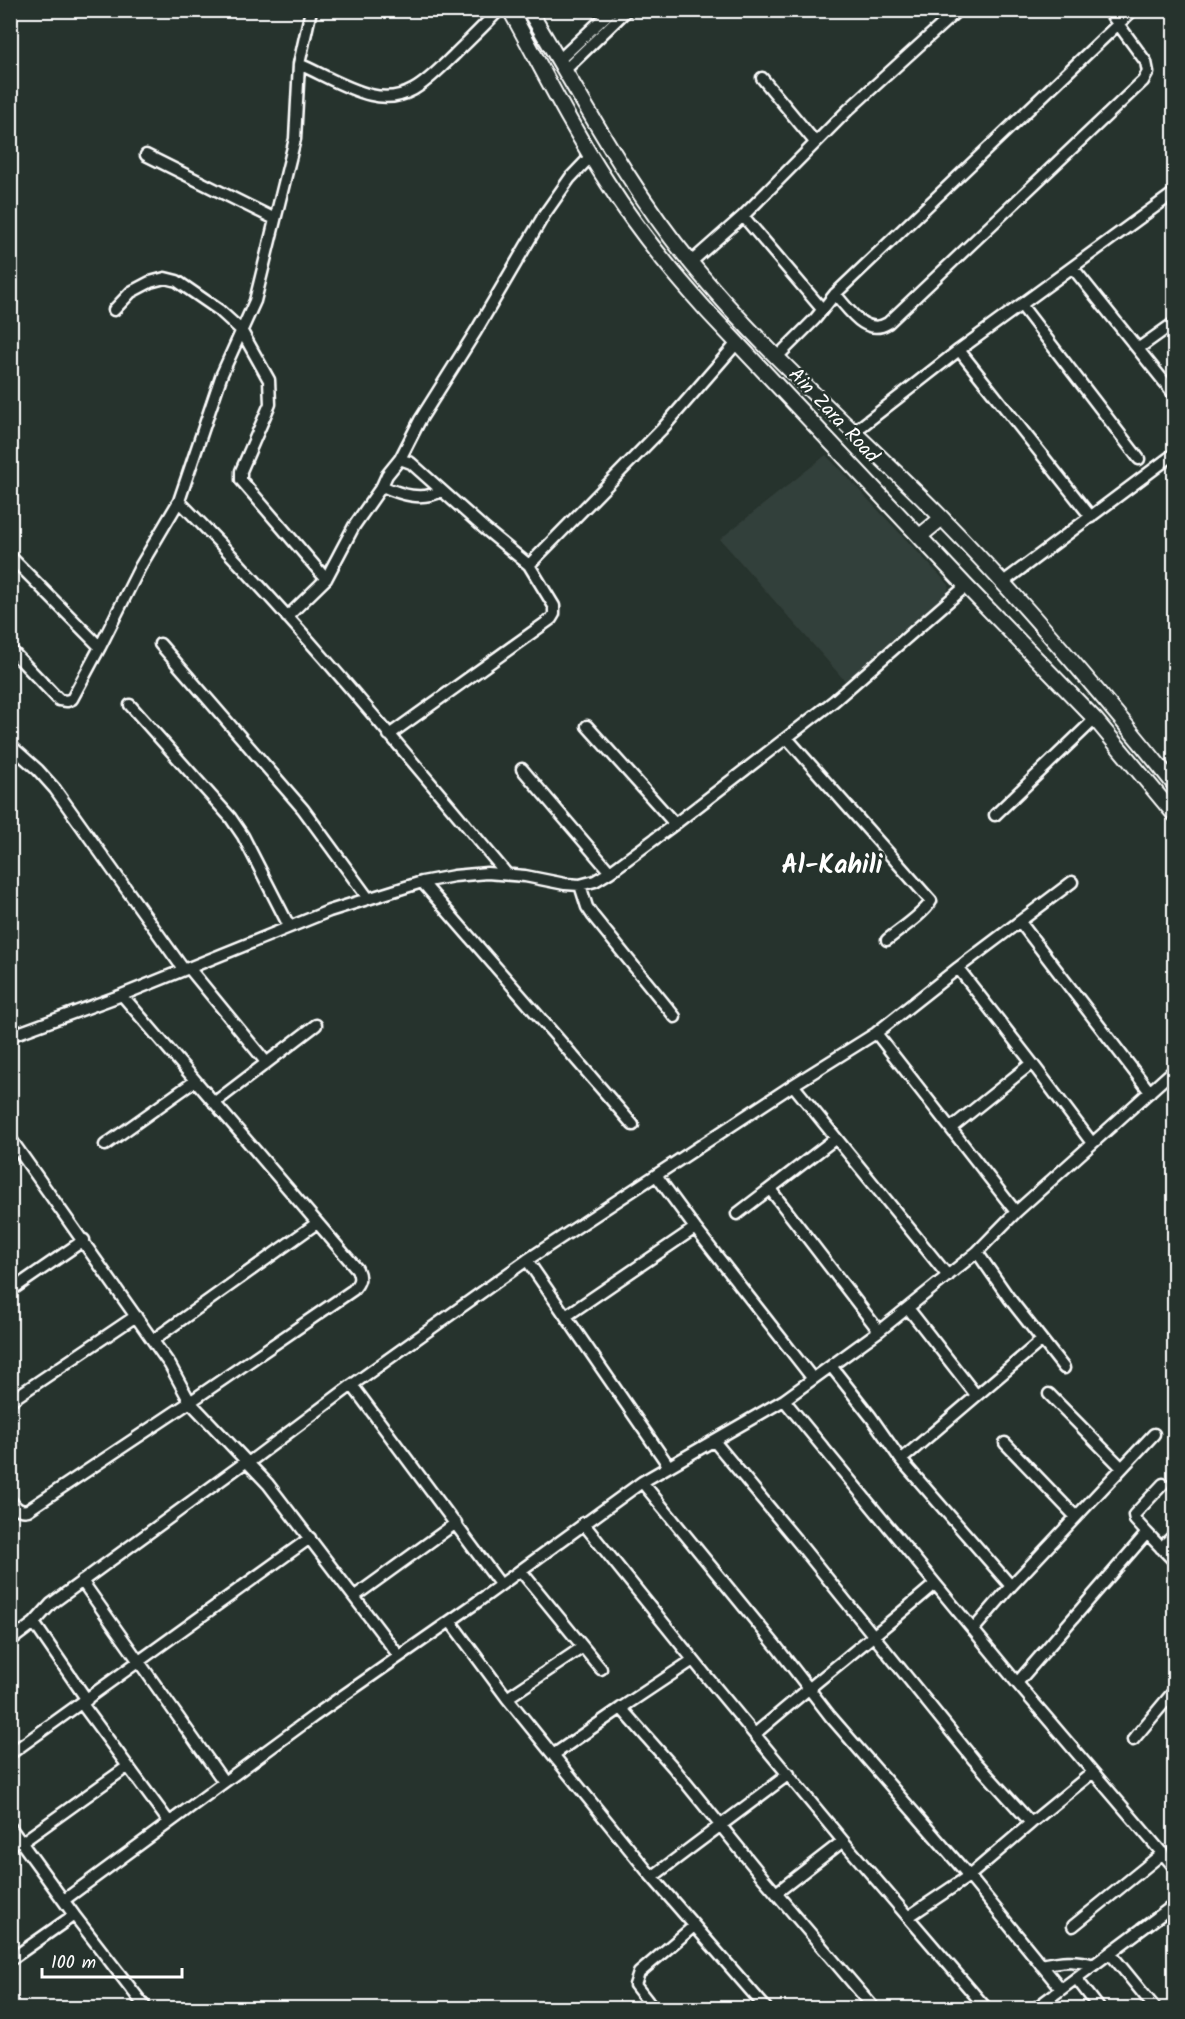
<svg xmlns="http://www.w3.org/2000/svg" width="1185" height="2019" viewBox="0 0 1185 2019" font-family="Kalam,sans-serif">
<rect width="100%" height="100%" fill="#26332d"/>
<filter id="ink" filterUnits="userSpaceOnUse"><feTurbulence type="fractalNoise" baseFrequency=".0167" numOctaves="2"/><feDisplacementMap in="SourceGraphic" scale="12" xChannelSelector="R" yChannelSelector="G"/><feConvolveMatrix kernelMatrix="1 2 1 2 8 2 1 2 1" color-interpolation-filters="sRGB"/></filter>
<g filter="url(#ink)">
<path fill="#333f3a" d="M826,455L949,585L947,596L846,682L720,539Z"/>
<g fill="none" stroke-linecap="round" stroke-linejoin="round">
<defs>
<path id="minor" d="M559,60L612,10
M299,64C322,74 346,89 371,95C408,104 429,79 453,56C468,41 484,26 499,10
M565,70L627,10
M762,78L815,142
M146,155L275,219
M591,156L570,178L544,215L476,331L420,420L400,459L411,463L485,529L529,565L662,429L737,343
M743,216L822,309
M690,263L743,216L848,110L958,10
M1073,268L1174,394
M835,294C849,309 865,337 888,323L1143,81L1148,72L1146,62L1108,10
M1021,305L1139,459
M114,310L131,292L150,282L165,278L177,281L219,310L241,330L269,380L270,404L241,471V480L326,579
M1139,348L1174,323
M959,350L1091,517
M777,357L815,319L835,294L1133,10
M854,432L959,350L1174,193
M382,486C402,495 421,501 442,491
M179,501C295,618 400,747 506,873
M10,556L100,647
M1002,583L1174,454
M287,617L326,579L354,526L382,486L387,475L400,459
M160,644L303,809L368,898
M10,649L59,700L67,701L72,699L100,647L140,567L179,501L222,374L255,301L295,139L299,64L311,10
M130,705L230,817L243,836L289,926
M587,726L675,824
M389,735L551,619L554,614V606L529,565
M787,738L931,901C924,914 899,930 887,940
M10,745L38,770L55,789L184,970
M522,769L610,872
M995,815L1095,719
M422,882L633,1125
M580,885L587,907L593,916L675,1017
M1020,922L1150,1092
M189,968L266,1062
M958,968L1072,882
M876,1033L1016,1212
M10,1036L122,995L329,911L422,882L454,876L487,873L525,876L565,884L580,885L595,881L610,872L675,824L834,701L966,586
M793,1085L948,1276
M214,1103L316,1025
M951,1128L1032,1063
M10,1138L170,1365L190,1402L268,1484L399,1656
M105,1145L195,1081
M656,1175L695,1228L813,1379
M770,1189L879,1331
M737,1214L836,1138
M977,1252L1009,1298L1064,1368
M527,1260L668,1465
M10,1291L84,1240
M908,1308L976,1395
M566,1316L695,1228
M153,1340L317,1223
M831,1366L871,1417L901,1460L1011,1586L1154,1434
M352,1385L500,1584
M1049,1394L1122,1468
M784,1400L1017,1683L1174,1867
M10,1401L136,1316
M714,1441L798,1542L974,1760L1031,1823L969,1876L908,1917
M1005,1443L1076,1517
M901,1460L1042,1340
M248,1463L352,1385L527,1260L793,1085L876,1033L958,968L1032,1063L1092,1143
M642,1482L776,1646L830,1716L969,1876L1061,1989
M10,1500C16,1507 18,1512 28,1510L190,1402L353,1290C360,1282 361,1278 357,1269L122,995
M583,1523L707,1677L843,1841L986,2008
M1147,1533L1135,1520L1134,1515L1163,1484
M1161,1548L1174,1535
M521,1571L601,1669
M82,1581L224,1782
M355,1596L456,1523
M450,1621L507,1698L652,1877L766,2008
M34,1623L87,1700
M973,1630L1011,1586
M10,1641L34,1623L51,1604L247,1461
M693,1660L621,1708L673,1767L764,1879L874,2008
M1017,1683L1147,1533L1174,1561
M507,1698L583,1647
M82,1704L169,1822
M755,1734C814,1683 876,1635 935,1584
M1133,1740L1174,1691
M10,1754L310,1538
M553,1755L621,1708
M1031,1823L1092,1773
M10,1827L74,1915L146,2008
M21,1843L127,1767
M652,1877L789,1774
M776,1893L843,1841
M64,1900L314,1716L473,1605L642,1482L784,1400L879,1331L977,1252L1016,1212L1174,1070
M1073,1926L1163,1853
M1110,1953L1155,2008
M10,1960L74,1915
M1041,1965C1061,1961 1075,1959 1094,1965
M1076,1978L1099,2008
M653,2008L635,1985L639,1973L694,1926
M1036,2008L1174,1905"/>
<path id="major" d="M510,10C542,68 571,127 607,182C636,228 671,271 708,312L966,586L1095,719L1174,814
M529,10C581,96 627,185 691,263C766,355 857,432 940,516C1023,601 1100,692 1174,784
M920,536L942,518"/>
</defs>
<use href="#minor" stroke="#fff" stroke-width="15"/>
<use href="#major" stroke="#fff" stroke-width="18"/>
<use href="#minor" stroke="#26332d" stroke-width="10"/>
<use href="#major" stroke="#26332d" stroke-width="14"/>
</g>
</g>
<g text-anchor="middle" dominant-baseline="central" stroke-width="5" stroke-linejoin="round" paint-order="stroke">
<g font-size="20" fill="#fff" stroke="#26332d">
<text transform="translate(833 416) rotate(47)">Ain Zara Road</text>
</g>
<g font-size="26" font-weight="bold" fill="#fff" stroke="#26332d">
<text x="832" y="866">Al-Kahili</text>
</g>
</g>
<rect width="1185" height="2019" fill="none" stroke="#26332d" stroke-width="36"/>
<rect x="18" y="18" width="1149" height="1983" fill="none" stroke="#fff" stroke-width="2" filter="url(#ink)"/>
<path d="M42 1968v9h140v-9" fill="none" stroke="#ffffff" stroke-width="3"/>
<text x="51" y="1968" font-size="18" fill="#ffffff" stroke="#26332d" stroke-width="4.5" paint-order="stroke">100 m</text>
</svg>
